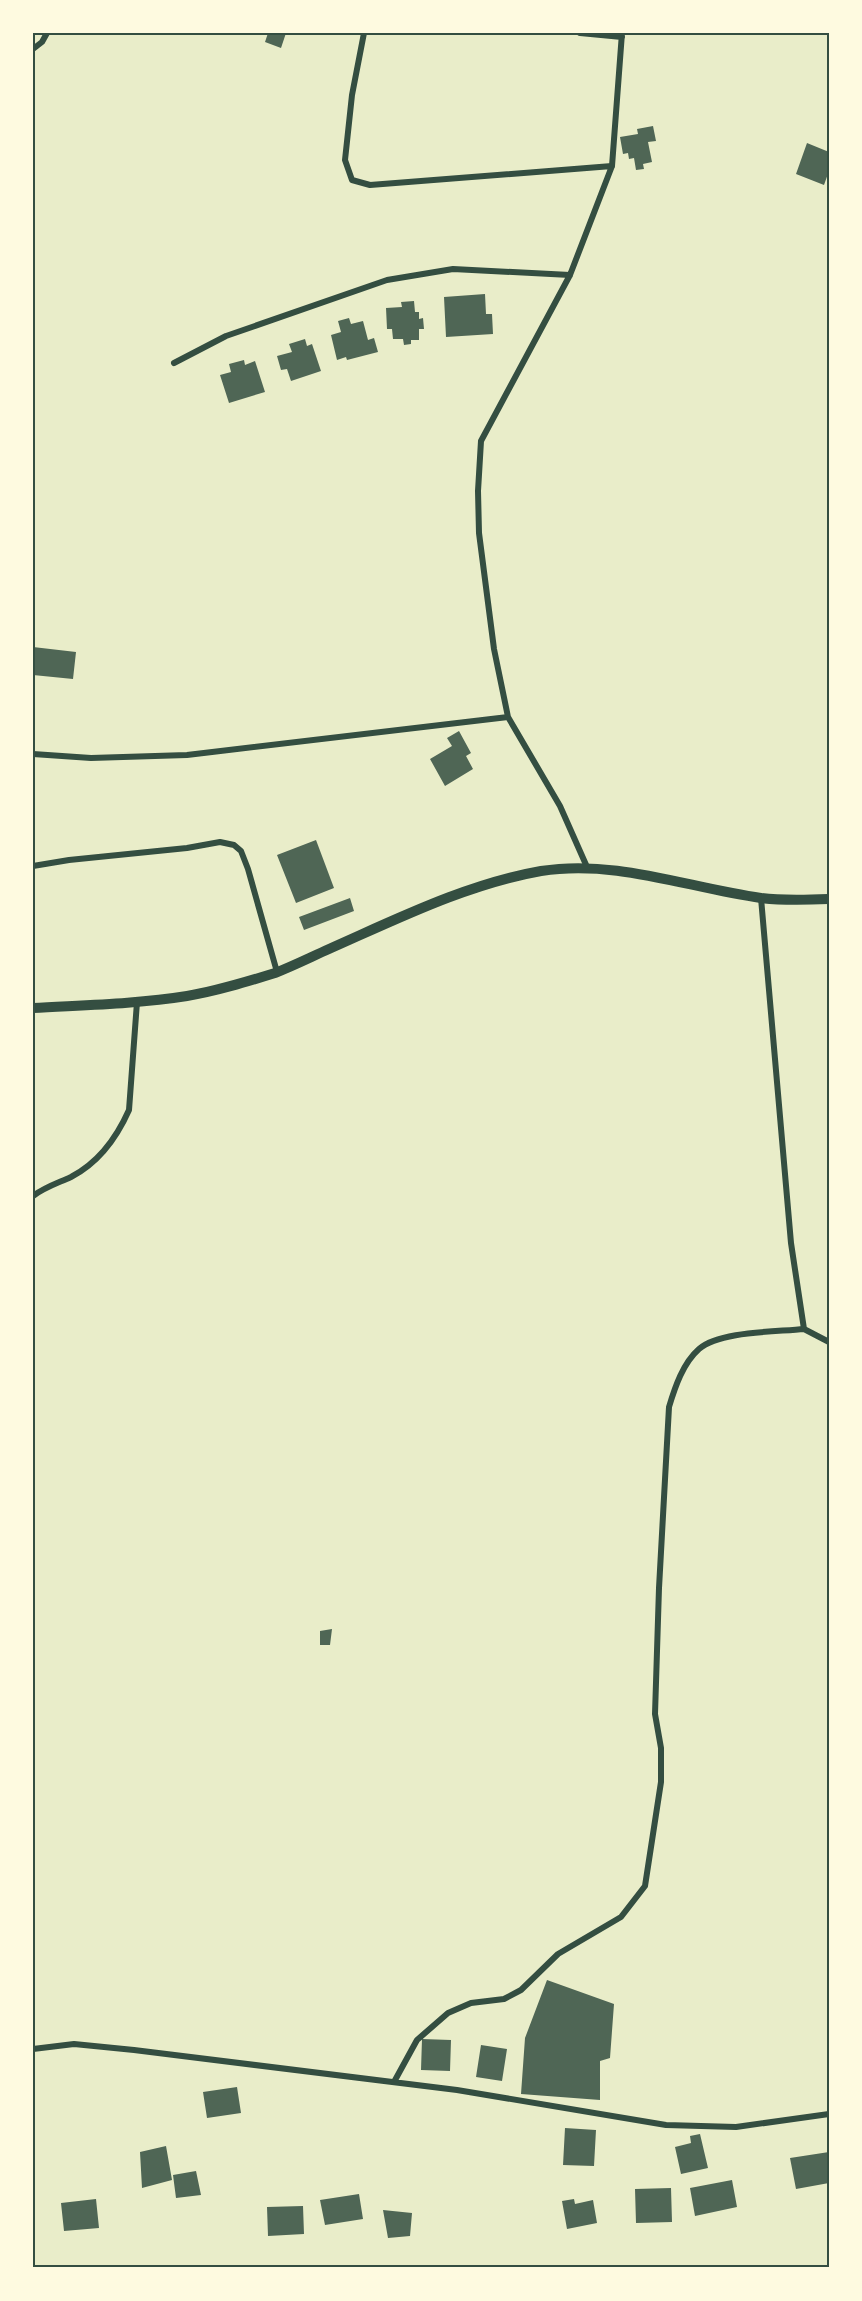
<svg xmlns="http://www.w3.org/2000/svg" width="862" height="2301" viewBox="0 0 862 2301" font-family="'Golos Text',sans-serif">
<rect width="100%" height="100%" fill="#e9edc9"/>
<path fill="#4f6655" d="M268,33H286L281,48L265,42Z
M653,126L656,141L648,142L652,162L643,164L644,169L636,170L634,158L629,159L628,153L623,154L620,137L638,134L637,129Z
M807,143L829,152V171L824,185L796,174Z
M485,294L486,314H492L493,334L446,337L444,297Z
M414,301L415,312H419V319L423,318L424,329H419V340H411V344L404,345L403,339H393L392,329H387L386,308L402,307L401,302Z
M349,318L351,324L363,321L368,340L374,338L378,352L347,360L346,357L337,360L331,335L341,332L338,321Z
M305,339L307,346L312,344L321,371L291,381L287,369L281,370L277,356L292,352L289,344Z
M244,360L245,365L255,361L265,392L229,403L220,375L231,372L229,364Z
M33,647L76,652L73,679L33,675Z
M459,731L471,753L466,756L473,769L445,786L430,759L452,746L447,738Z
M316,840L334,888L296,903L277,855Z
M350,898L354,911L304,930L299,917Z
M332,1629L330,1645H320V1631Z
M547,1980L614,2004L610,2058L600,2061V2100L521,2094L525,2038Z
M422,2039L451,2040L450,2071L421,2070Z
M481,2045L507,2049L502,2081L476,2077Z
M237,2087L241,2113L207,2118L203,2092Z
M565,2128L596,2130L594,2166L563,2165Z
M700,2134L708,2168L681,2174L675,2147L691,2143L690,2136Z
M166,2146L172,2180L142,2188L140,2152Z
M829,2152V2183L796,2189L790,2158Z
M196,2171L201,2195L176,2198L173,2175Z
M732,2180L737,2207L695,2216L690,2188Z
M671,2188L672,2222L636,2223L635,2189Z
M359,2194L363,2219L325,2225L320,2200Z
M96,2199L99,2228L64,2231L61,2203Z
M574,2199L575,2204L593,2200L597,2223L567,2229L562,2201Z
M303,2206L304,2234L268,2236L267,2207Z
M383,2210L412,2213L410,2236L388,2238Z"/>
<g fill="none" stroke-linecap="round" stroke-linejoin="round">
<path stroke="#344e41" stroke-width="6" d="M364,33L352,95L345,160L352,180L370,185L612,166
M580,33L622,37
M33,49L42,42L47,33
M174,363L226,336L387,280L453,269L570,275
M33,754L91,758L187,755L508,717
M33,866L69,860L187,848L220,842L234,845L241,851L248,869L277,972
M587,867L560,806L508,717L494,649L479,533L478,491L481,441L570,275L612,166L622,33
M761,898L791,1243L804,1329L829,1342
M33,1196C45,1187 58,1183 71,1177C98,1163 117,1137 129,1110L137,1002
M33,2049L74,2044L134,2050L457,2090L666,2125L736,2127L829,2114
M394,2082L417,2040L448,2013L471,2003L504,1999L521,1990L558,1954L621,1917L645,1886L661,1782V1748L655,1714L659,1588L669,1407C675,1387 683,1363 699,1349C719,1331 776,1332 804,1329"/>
<path stroke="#344e41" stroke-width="10" d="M33,1008C84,1005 136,1004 187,996C217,991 246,982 275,973C293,966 311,957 329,949C397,919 467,884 541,871C616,859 688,888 761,898C784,901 806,900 829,899"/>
</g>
<rect width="862" height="2301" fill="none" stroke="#fefae0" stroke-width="69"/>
<rect x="34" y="34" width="794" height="2232" fill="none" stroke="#344e41" stroke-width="2"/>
</svg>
